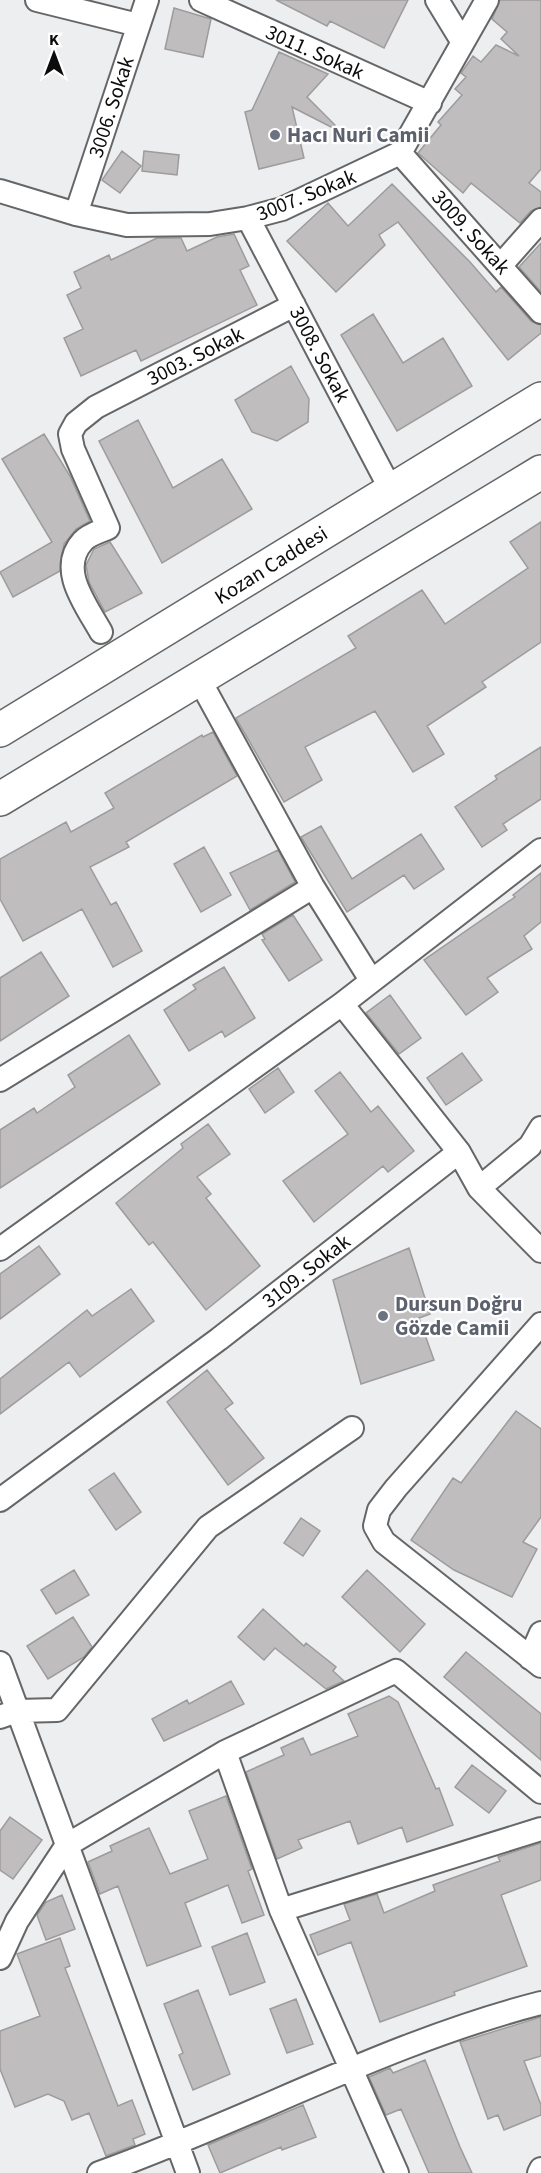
<svg xmlns="http://www.w3.org/2000/svg" width="541" height="2173" viewBox="0 0 541 2173" font-family="'Source Sans 3',sans-serif">
<rect width="100%" height="100%" fill="#edeef0"/>
<path fill="#c0bdbe" stroke="#9e9b9c" stroke-width="1.5" d="M276,0H408L384,48L330,21L327,26Z
M500,0H541V169L529,183L541,192V207L531,211L520,223L471,183L463,193L418,153L441,125L438,122L462,95L455,89L466,77L461,73L473,56L481,62L496,45L519,56L501,39L507,32L492,19Z
M174,8L211,19L203,57L165,49Z
M279,52L328,74L307,97L335,125L333,128L292,107L304,158L259,169L245,112L252,110Z
M122,151L141,166L120,193L102,180Z
M144,151L179,155L177,175L142,171Z
M392,184L470,262L496,292L501,287L531,321L541,325V333L508,360L398,222L379,235L385,245L336,292L287,241L328,203L348,226Z
M234,234L249,266L240,270L257,305L141,361L136,350L81,376L64,338L83,329L67,295L81,288L74,272L109,255L111,260L157,238H181L187,251L217,237Z
M541,243V292L519,267Z
M373,314L403,363L443,338L472,386L397,431L341,335Z
M291,366L309,399L308,422L277,441L252,432L235,400Z
M138,420L173,488L222,459L252,509L162,563L99,441Z
M44,434L70,476L90,521L76,529L64,544L60,571L13,597L0,572L52,542L2,459Z
M541,522V642L482,682L486,687L427,726L444,754L413,772L375,711L305,747L322,780L284,802L236,718L356,648L348,636L422,590L445,624L528,568L510,542Z
M110,542L142,593L105,612L89,582L86,565L94,549Z
M213,732L237,776L126,842L129,847L90,867L111,905L116,902L142,951L113,967L82,909L23,941L0,899V859L66,822L71,832L114,808L105,793L202,735L203,737Z
M541,747V799L503,824L507,830L482,847L455,807L497,779L495,776Z
M321,826L352,879L421,834L444,869L414,889L404,875L347,912L301,837Z
M204,847L231,895L201,912L174,864Z
M278,850L295,882L250,910L230,873Z
M541,873V922L524,936L532,949L487,978L498,992L466,1015L424,960L515,897L513,895Z
M293,915L322,960L289,981L262,940L265,939L262,934Z
M41,952L69,996L0,1041V978Z
M224,967L255,1018L225,1037L222,1031L189,1051L164,1010L196,989L193,985Z
M390,995L421,1038L399,1054L366,1013Z
M129,1035L160,1084L0,1188V1130L34,1108L37,1113L75,1087L68,1075Z
M462,1053L482,1080L446,1105L427,1078Z
M278,1068L294,1092L265,1113L249,1089Z
M340,1072L371,1112L378,1106L414,1151L388,1172L383,1166L314,1222L283,1181L348,1134L315,1091Z
M208,1124L230,1154L197,1177L211,1194L206,1198L260,1266L206,1310L153,1242L149,1245L116,1203L183,1148L181,1144Z
M39,1246L60,1274L0,1319V1274Z
M409,1248L430,1314L419,1318L434,1360L361,1384L333,1280Z
M131,1289L154,1321L80,1377L69,1362L0,1414V1379L87,1310L92,1316Z
M207,1370L233,1403L225,1409L264,1458L228,1485L167,1402Z
M516,1411L541,1429V1517L523,1542L537,1549L512,1597L454,1570L411,1540L453,1478L461,1483Z
M114,1473L141,1512L116,1530L89,1490Z
M301,1518L320,1531L303,1556L284,1543Z
M74,1570L89,1595L56,1614L41,1590Z
M367,1570L425,1624L400,1652L342,1597Z
M263,1609L304,1646L306,1643L336,1667L333,1671L344,1681L326,1689L275,1648L264,1660L238,1637Z
M73,1617L92,1647L84,1657L48,1679L27,1646Z
M466,1652L541,1714V1760L444,1677Z
M231,1681L244,1704L164,1741L152,1719L187,1700L189,1704Z
M389,1696L398,1702L436,1789L439,1788L453,1825L407,1842L402,1827L358,1844L350,1821L298,1840L302,1848L277,1859L246,1772L284,1755L281,1748L303,1738L311,1755L358,1736L348,1714Z
M472,1765L506,1791L489,1813L455,1787Z
M226,1796L252,1869L248,1871L264,1915L242,1923L228,1885L185,1903L201,1946L147,1966L118,1886L100,1894L88,1862L112,1851L110,1846L149,1828L170,1874L208,1859L189,1811Z
M10,1817L42,1840L13,1879L0,1870V1831Z
M541,1843V1880L501,1895L527,1966L454,1992L455,1995L380,2022L351,1942L318,1955L310,1935L350,1920L344,1904L377,1894L384,1913L435,1891L433,1885L500,1861L498,1857Z
M62,1895L75,1929L46,1940L37,1915L46,1902Z
M247,1933L265,1982L230,1995L212,1947Z
M60,1938L70,1966L65,1968L118,2106L132,2100L145,2134L133,2139L135,2145L106,2156L89,2113L72,2120L64,2101L48,2094L15,2107L0,2069V2031L40,2016L17,1954Z
M198,1990L230,2074L193,2090L179,2055L183,2053L164,2004Z
M296,1999L313,2044L287,2053L270,2009Z
M541,2017V2056L524,2061L541,2105V2115L504,2130L498,2115L488,2119L460,2042Z
M425,2060L460,2147L472,2173H429L401,2109L386,2115L369,2077L390,2068L393,2073Z
M303,2105L316,2137L282,2150L281,2147L220,2173L208,2145Z"/>
<g fill="none" stroke-linecap="round" stroke-linejoin="round">
<defs>
<path id="street" d="M37,0L138,25
M201,0L430,103
M437,0L462,41
M400,153L541,312
M0,191L76,214L127,225L210,224L248,218L282,209L400,153L487,0
M76,214L147,0
M248,218L391,490
M501,265L541,220
M101,632C86,605 57,569 83,541C88,535 101,531 108,528L73,449L70,434L76,423L96,407L294,305
M199,679L313,887L371,980
M0,1080L313,887
M459,1152L479,1188L541,1251
M479,1188L530,1146L541,1128
M0,1249L342,1004L541,850
M541,1324L396,1488L379,1510L375,1526L384,1542L541,1666
M0,1500L219,1339L459,1152L342,1004
M530,1658L541,1633
M0,1663L188,2173
M0,1717L17,1711L57,1710L208,1527L352,1428
M225,1752L281,1910L397,2173
M281,1910L541,1829
M0,1958L17,1921L67,1845L225,1752L396,1671L541,1792
M99,2173C248,2120 388,2042 541,2003
M539,2173L541,2169"/>
<path id="highway" d="M0,730L541,399
M0,799L541,472"/>
</defs>
<use href="#street" stroke="#656668" stroke-width="26"/>
<use href="#highway" stroke="#656668" stroke-width="36"/>
<use href="#street" stroke="#fff" stroke-width="22"/>
<use href="#highway" stroke="#fff" stroke-width="33"/>
</g>
<g fill="#6b7280" stroke="#fff" stroke-width="2">
<circle cx="275" cy="135" r="6"/>
<circle cx="383" cy="1316" r="6"/>
</g>
<g text-anchor="middle" dominant-baseline="central" stroke-width="4.5" stroke-linejoin="round" paint-order="stroke">
<g font-size="21" fill="#0c0c0d" stroke="#fff">
<text transform="translate(315 52) rotate(24)">3011. Sokak</text>
<text transform="translate(111 107) rotate(-72)">3006. Sokak</text>
<text transform="translate(306 195) rotate(-22)">3007. Sokak</text>
<text transform="translate(471 232) rotate(48)">3009. Sokak</text>
<text transform="translate(320 354) rotate(62)">3008. Sokak</text>
<text transform="translate(195 356) rotate(-27)">3003. Sokak</text>
<text transform="translate(271 565) rotate(-32)">Kozan Caddesi</text>
<text transform="translate(306 1271) rotate(-38)">3109. Sokak</text>
</g>
<g font-size="21" font-weight="bold" fill="#5b616d" stroke="#fff" text-anchor="start">
<text x="287" y="135">Hacı Nuri Camii</text>
<text x="395" y="1304">Dursun Doğru<tspan x="395" dy="24">Gözde Camii</tspan></text>
</g>
</g>
<g transform="translate(54 54)" stroke="#ffffff" stroke-width="4.5" paint-order="stroke">
<path d="M0-4.5L10 22L0 15L-10 22Z" fill="#0c0c0d"/>
<text y="-9" font-size="16" font-weight="bold" text-anchor="middle" fill="#0c0c0d">K</text>
</g>
</svg>
